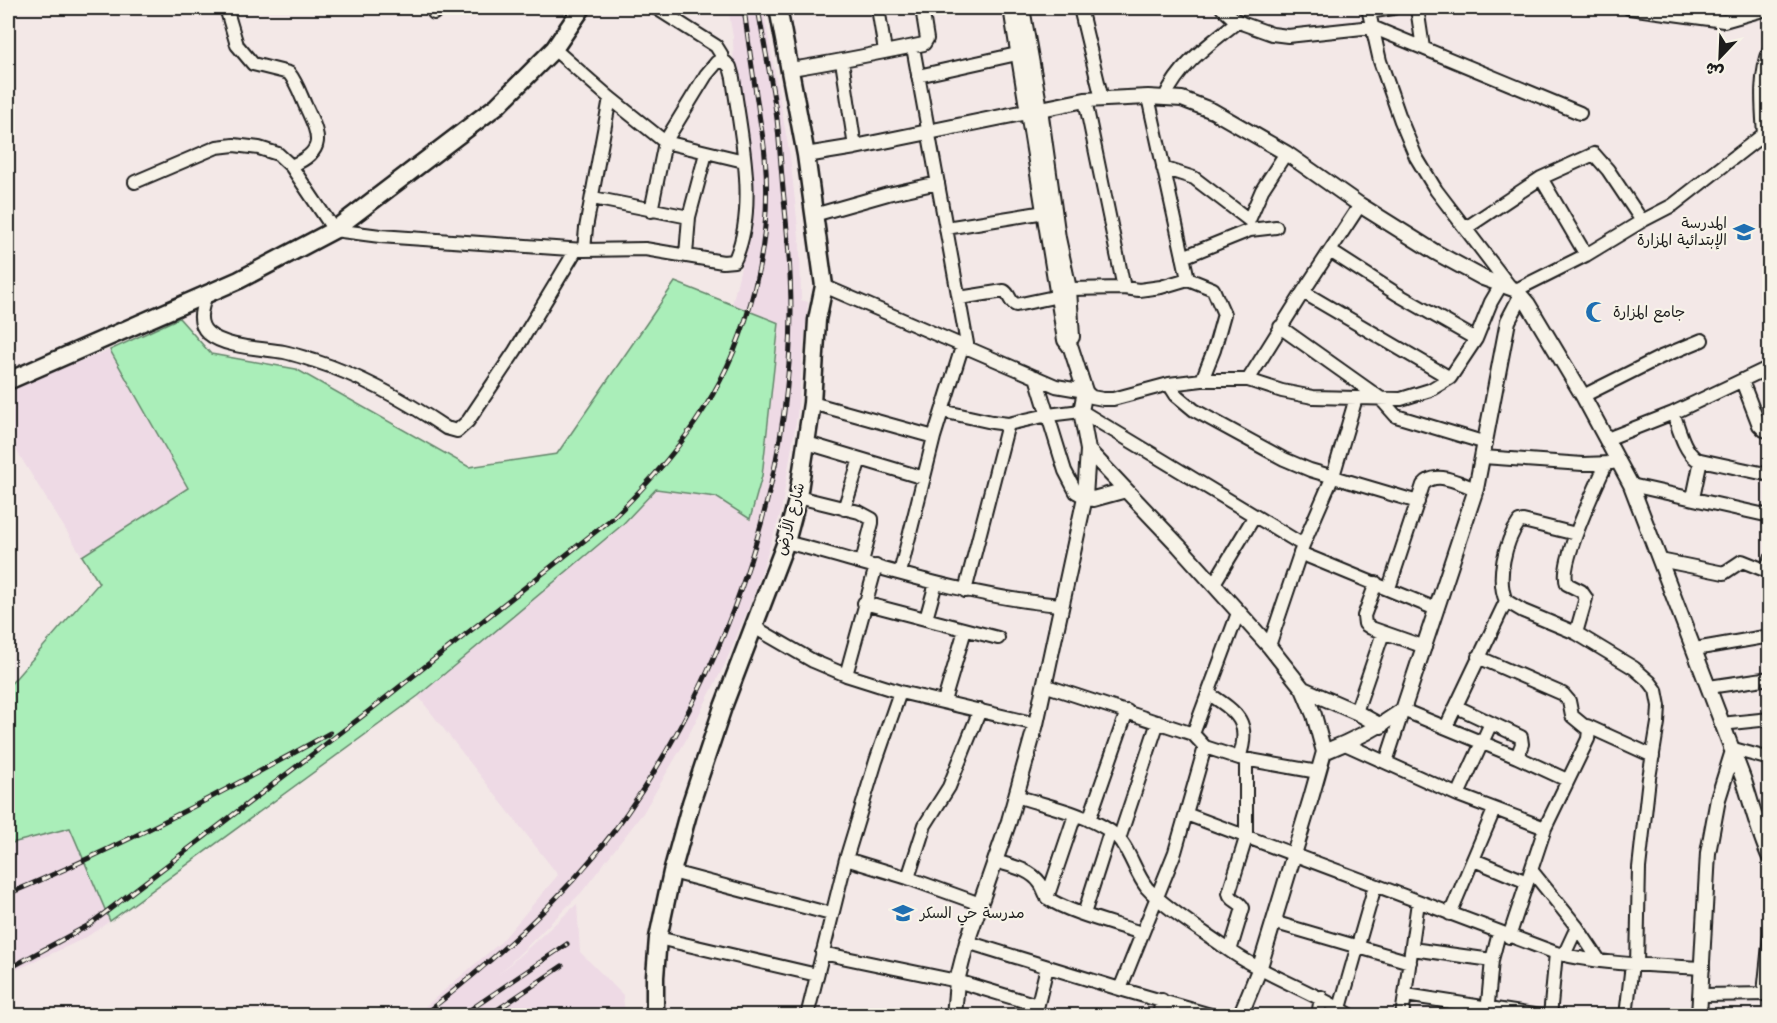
<svg xmlns="http://www.w3.org/2000/svg" width="1777" height="1023" viewBox="0 0 1777 1023" font-family="'Shantell Sans','Playpen Sans Arabic',sans-serif">
<rect width="100%" height="100%" fill="#f3e8e7"/>
<filter id="ink" filterUnits="userSpaceOnUse"><feTurbulence type="fractalNoise" baseFrequency=".0167" numOctaves="2"/><feDisplacementMap in="SourceGraphic" scale="12" xChannelSelector="R" yChannelSelector="G"/><feConvolveMatrix kernelMatrix="1 2 1 2 8 2 1 2 1" color-interpolation-filters="sRGB"/></filter>
<g filter="url(#ink)">
<path fill="#eedae5" d="M728,8H763L790,156L800,246L801,300L808,302L797,416L781,512L754,595L725,664L686,740L643,813L581,893L499,974L577,904L580,952L623,995L625,1015L414,1016L501,942L558,875L418,696L622,525L656,489L716,497L750,519L779,324L732,305L741,267L748,224L734,76L733,37Z
M110,350L188,488L82,556L8,437V388Z
M70,828L110,921L85,938L8,974V844Z"/>
<path fill="#aaeeb9" stroke="#63856a" stroke-width="1.5" d="M675,282L779,323L762,476L750,519L716,497L656,489L622,525L418,696L110,921L70,828L8,844V687L99,583L82,556L188,488L110,350L179,318L211,354L296,369L469,467L557,454Z"/>
<g fill="none" stroke-linecap="round" stroke-linejoin="round">
<defs>
<path id="minor" d="M226,8L237,45L253,64L289,73C297,83 301,96 306,107C320,137 326,151 291,166
M656,8L716,46L721,54L722,61
M878,8L885,51
M1080,8L1102,99
M1222,8L1234,19L1244,24L1272,34L1288,36L1372,27L1580,113
M1368,8L1380,61L1401,121L1416,157L1436,190L1510,287
M1417,8L1423,48
M1629,8L1724,21L1770,8
M1369,12L1393,8
M434,13L440,8
M913,47L968,349
M554,49L610,98L665,142L744,161
M842,61L855,147
M791,69C835,62 880,53 924,44L927,39L922,8
M918,76L1017,54
M1148,97L1188,279
M1165,97C1180,64 1210,44 1238,21
M1085,100L1124,288
M1764,134C1762,105 1759,76 1770,49
M1163,168L1194,178L1249,220L1262,190L1286,153
M1541,178L1586,255
M135,182L217,147L234,145L259,148L278,154L291,166L334,230L380,236L584,250L586,228L610,98
M593,198L689,217
M814,215L888,194L938,183
M946,228L1045,212
M1466,228L1541,178L1594,154L1608,170L1642,221
M584,250L645,249L723,262L734,261L736,257C758,204 740,132 733,78L730,67L725,62H717L706,75L665,142L651,211
M1330,251L1397,294L1476,339
M686,255L689,217L706,153
M1183,257L1250,230L1276,227
M824,286L1056,386L1085,391L1092,397L1103,399H1113L1169,384L1202,380H1248L1282,391L1313,397L1401,399L1430,390L1450,378L1476,339L1491,302L1501,285
M1069,289L1124,288L1139,290L1161,287L1188,279L1213,289L1224,314L1214,350L1202,380
M1516,290L1586,255L1642,221L1673,205L1764,134L1770,135
M1303,292L1450,378
M206,294C202,308 196,322 208,333C225,348 262,348 284,352C294,354 305,358 315,361C361,376 406,401 446,428L457,431L468,421L515,351L576,250
M959,298L1004,291C1010,294 1009,302 1016,305L1059,296
M1280,327L1380,398L1396,416L1486,443
M1036,377L1065,471L1076,492L1085,497
M1248,380L1303,292L1360,205
M1742,381L1759,425L1764,430L1770,432
M1169,384L1176,395L1194,410L1284,459L1310,470L1418,502
M1583,396L1661,357L1702,340
M812,403L934,437
M942,411L992,422L1008,424L1048,415L1081,411L1303,545
M1673,413C1679,428 1683,449 1696,459L1770,475
M1607,439L1673,413L1770,367
M807,443L924,478
M1483,457L1583,464L1612,463
M1631,485L1770,516
M798,497L859,512L872,519V523L862,562
M1693,498L1701,460
M844,509L860,459
M1576,534L1523,521L1519,522C1505,542 1496,578 1506,601L1523,611L1576,633L1634,668L1650,682L1656,690L1659,706L1658,723L1649,778L1639,868L1637,965
M786,542C877,566 967,597 1061,605
M1300,553L1436,609
M1660,560L1724,573L1742,561L1762,569L1768,566L1770,560
M900,573L934,437L962,347
M1376,583L1364,616L1365,624L1371,628L1425,647
M1213,585L1254,517
M1389,588L1423,485C1436,469 1460,484 1476,489
M965,591L1008,424
M864,603L998,638
M926,619L936,583
M754,627L813,661L846,675L900,692L1036,724
M1576,633L1586,598L1581,591L1567,584C1558,564 1596,487 1606,464
M1269,646L1303,545L1333,476L1356,398
M1695,649L1770,636
M1478,657L1563,694L1569,701L1572,716L1589,730L1588,739L1545,828L1509,937
M846,675L876,566
M1044,685L1193,734L1205,747L1239,758L1318,772
M1709,687L1770,678
M1208,693C1236,712 1252,721 1239,758
M944,701L965,630
M1457,707L1521,737L1522,744L1517,757
M1356,712L1383,633
M1721,724L1770,719
M1587,726L1653,756
M1446,727L1506,601
M1193,734L1238,613
M1345,744L1458,795L1545,828
M1730,748L1770,759
M1386,762L1403,710L1517,757L1567,780
M1458,795L1491,723
M1016,796C1047,806 1083,813 1110,831C1129,844 1133,870 1147,888C1164,907 1202,931 1223,946C1263,975 1310,990 1352,1016
M1186,814L1556,953C1604,965 1654,965 1703,968
M1089,820L1127,711
M1119,839L1158,722
M846,859L908,878L980,904
M1474,860L1527,882
M995,861C1011,866 1030,869 1040,883C1044,888 1045,896 1049,899C1067,912 1118,925 1141,933
M1531,870L1577,927L1599,960
M672,872L831,914
M908,878L925,825L949,787L980,710
M1047,898L1075,815
M1084,914L1110,832
M1450,914L1494,810
M1273,922L1410,962
M658,938L817,975
M967,942L1120,989L1214,1016
M1412,949L1492,960
M1230,951L1243,908C1240,901 1231,901 1229,893L1246,838V760
M822,953L957,981L1037,1005
M1564,955L1577,927
M1120,989L1175,852L1205,747
M1764,993L1770,935
M1406,995L1540,1016
M1702,995L1770,994
M1340,1008L1375,886
M1487,1014L1492,960L1499,933
M807,1016L846,859L876,761L900,692
M1035,1016L1047,967
M1159,1016L1162,1000
M1318,1016L1321,997
M1402,1016L1418,902
M1550,1016L1556,953
M1626,1016L1632,964"/>
<path id="tertiary" d="M1022,8L1040,109L1058,238L1069,289L1072,337
M806,155L855,147L1085,100L1148,97L1182,99L1213,111L1286,153L1360,205L1435,252L1483,278L1516,290L1528,304L1583,396L1631,485L1743,778C1752,804 1758,832 1770,858
M1088,450L1179,546L1269,646L1303,689L1314,715L1324,752L1311,798L1259,970L1240,1016
M1085,497L1093,499L1126,490
M1303,689L1356,712L1381,726
M1324,752C1352,741 1378,728 1403,710L1476,489L1508,321L1521,296
M954,1016L957,981L967,942L1009,821L1036,724L1085,497L1088,450L1081,411L1085,391L1071,348L1065,340L1011,8
M1699,1016L1708,853L1718,799L1732,754"/>
<path id="secondary" d="M8,381L239,280L334,230L498,105L554,49L582,8
M655,1016V977L658,938L672,872L691,803L723,707L786,542L798,497L812,403L817,320L824,286L806,155L778,8"/>
</defs>
<use href="#minor" stroke="#1c1c1c" stroke-width="16"/>
<use href="#tertiary" stroke="#1c1c1c" stroke-width="18"/>
<use href="#secondary" stroke="#1c1c1c" stroke-width="21"/>
<use href="#minor" stroke="#f7f3e8" stroke-width="12"/>
<use href="#tertiary" stroke="#f7f3e8" stroke-width="14"/>
<use href="#secondary" stroke="#f7f3e8" stroke-width="16"/>
<defs>
<path id="rail" d="M8,894C118,848 225,791 330,733
M8,969L89,925L369,711L614,517C647,485 679,449 704,409C750,336 773,242 765,156C764,140 760,123 758,107C753,74 748,41 744,8
M422,1016C492,962 560,902 614,831C721,686 790,493 791,312C791,274 788,237 784,199C781,172 780,146 777,119C772,82 764,45 758,8
M461,1016L567,944
M488,1016L562,966"/>
</defs>
<use href="#rail" stroke="#1c1c1c" stroke-width="5"/>
<use href="#rail" stroke="#f7f3e8" stroke-width="3" stroke-dasharray="9" stroke-linecap="butt"/>
</g>
</g>
<defs>
<symbol id="school-bare" viewBox="-9 -9 18 18"><path d="M0-5L7-2L0 1L-7-2ZM-4 1L0 2.5L4 1V4Q0 6-4 4Z" fill="#1f6fb2" stroke="#f7f3e8" stroke-width="2.5" paint-order="stroke"/></symbol>
<symbol id="mosque-bare" viewBox="-9 -9 18 18"><path d="M3.5-4.9A6 6 0 1 0 3.5 4.9A5 5 0 1 1 3.5-4.9Z" fill="#1f6fb2" stroke="#f7f3e8" stroke-width="2.5" paint-order="stroke"/></symbol>
</defs>
<g fill-rule="evenodd">
<use href="#school-bare" x="1729" y="217" width="30" height="30"/>
<use href="#mosque-bare" x="1581" y="297" width="30" height="30"/>
<use href="#school-bare" x="888" y="898" width="30" height="30"/>
</g>
<g text-anchor="middle" dominant-baseline="central" stroke-width="4.5" stroke-linejoin="round" paint-order="stroke">
<g font-size="15" fill="#1c1c1c" stroke="#f7f3e8" text-anchor="start">
<text x="1727" y="223" text-anchor="end">المدرسة<tspan x="1727" dy="17">الإبتدائية المزارة</tspan></text>
<text x="1613" y="312">جامع المزارة</text>
<text x="920" y="913">مدرسة حي السكر</text>
</g>
<g font-size="15" fill="#1c1c1c" stroke="#f7f3e8">
<text transform="translate(790 519) rotate(-75)">شارع الأرض</text>
</g>
</g>
<rect width="1777" height="1023" fill="none" stroke="#f7f3e8" stroke-width="30"/>
<rect x="15" y="15" width="1747" height="993" fill="none" stroke="#1c1c1c" stroke-width="2" filter="url(#ink)"/>
<g transform="translate(1720 57) rotate(203)" stroke="#f7f3e8" stroke-width="4.5" paint-order="stroke">
<path d="M0-4.5L10 22L0 15L-10 22Z" fill="#1c1c1c"/>
<text y="-9" font-size="16" font-weight="bold" text-anchor="middle" fill="#1c1c1c">ش</text>
</g>
</svg>
